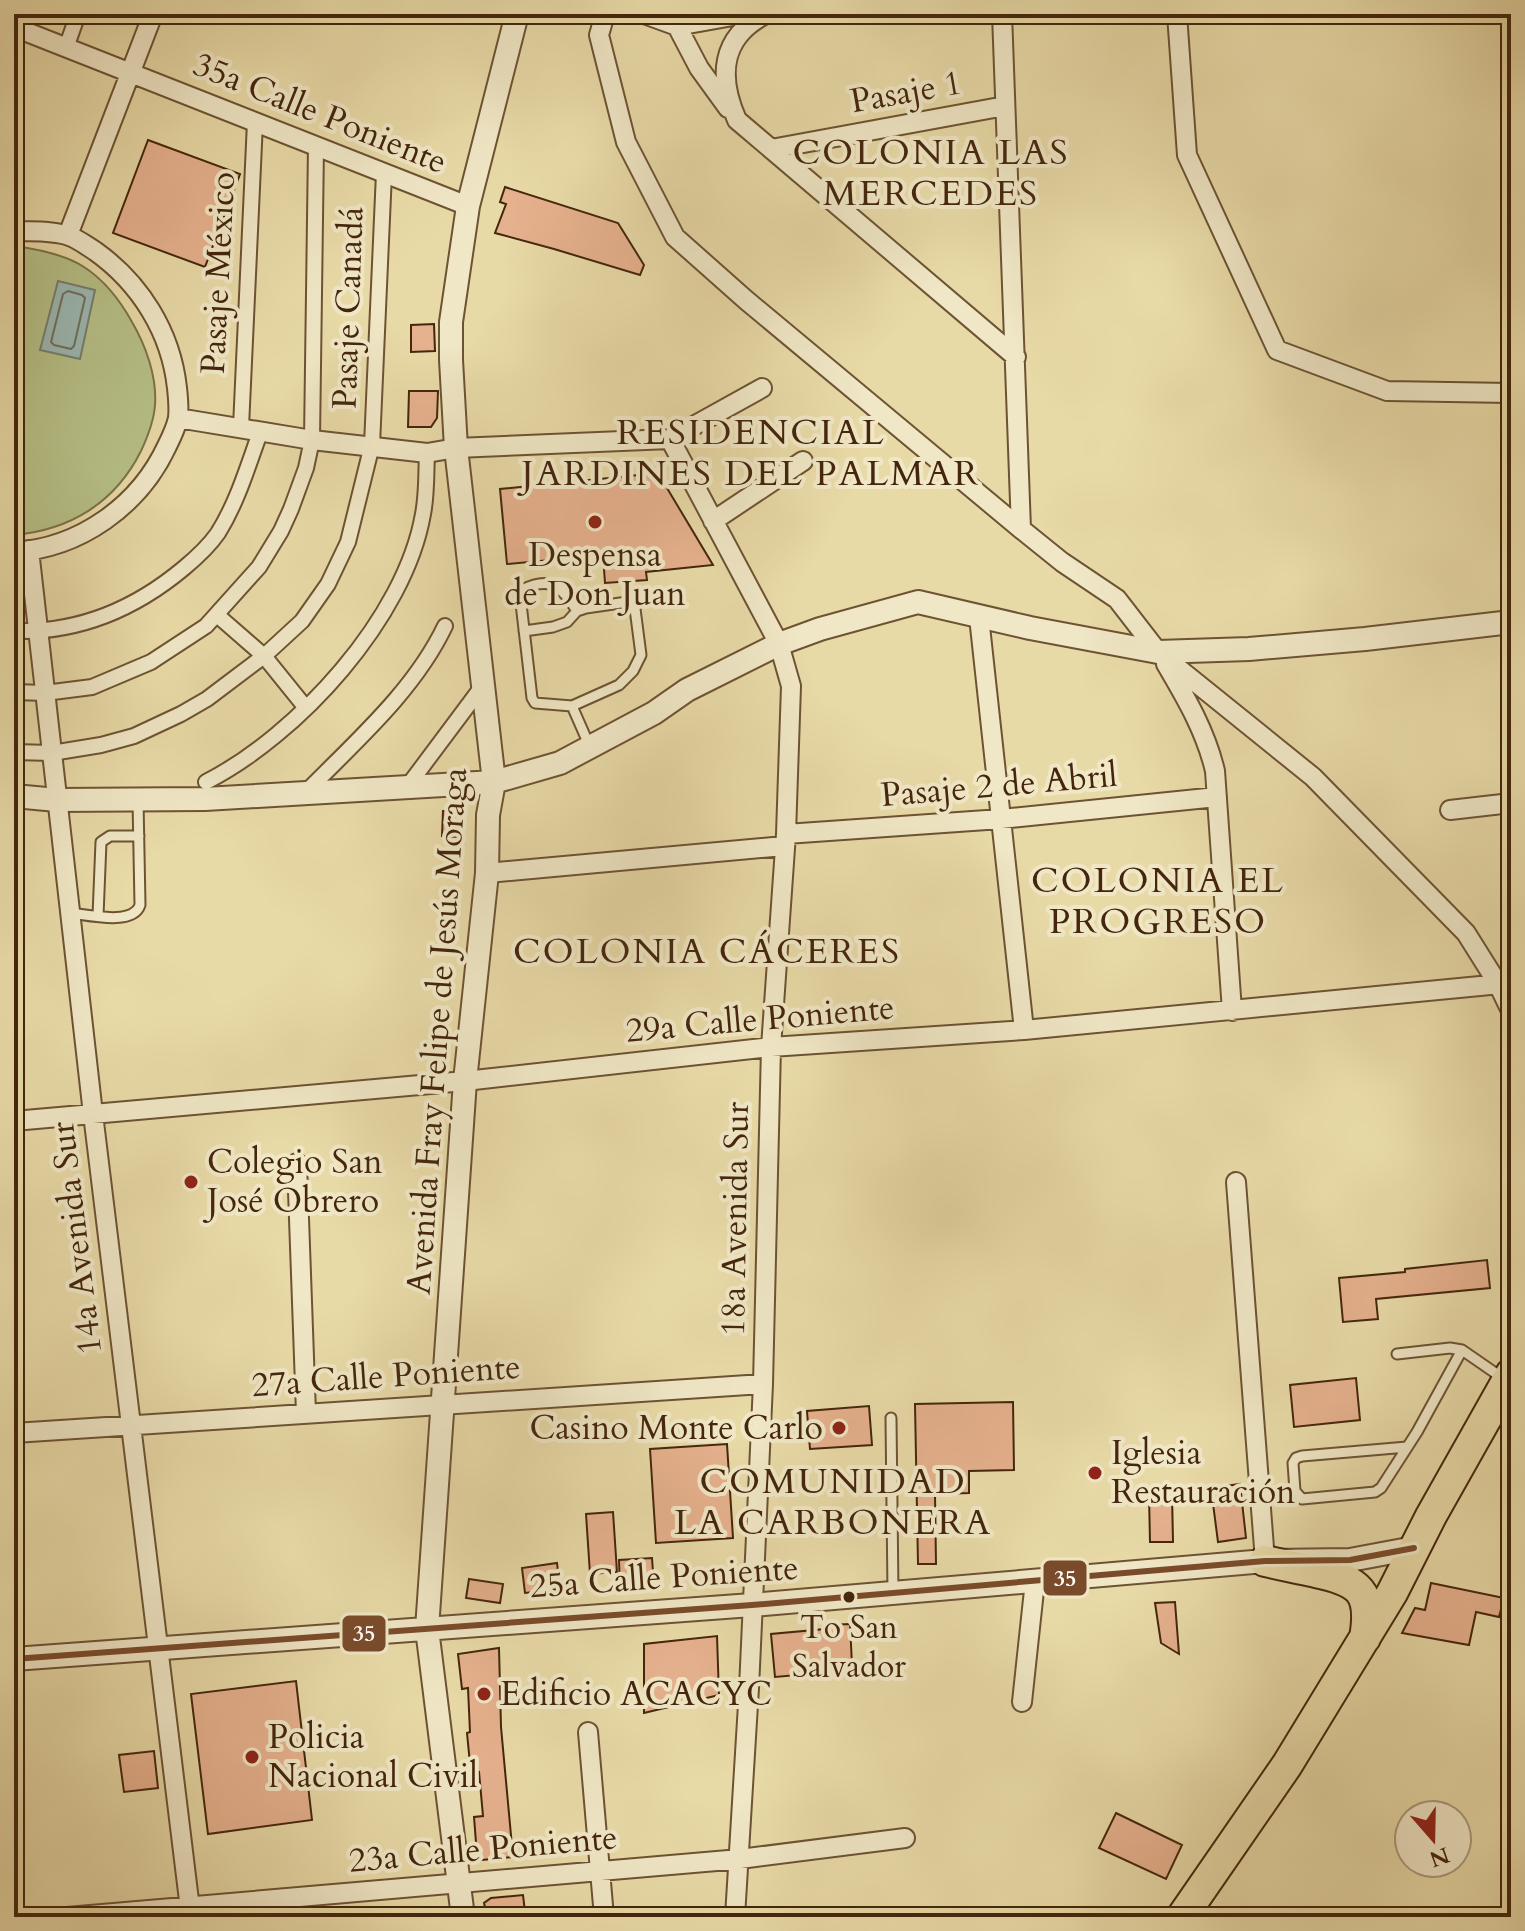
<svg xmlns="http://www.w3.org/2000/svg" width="1525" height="1931" viewBox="0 0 1525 1931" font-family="Cardo,serif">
<rect width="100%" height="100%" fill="#e8daa7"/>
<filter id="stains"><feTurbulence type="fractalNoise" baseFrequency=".0025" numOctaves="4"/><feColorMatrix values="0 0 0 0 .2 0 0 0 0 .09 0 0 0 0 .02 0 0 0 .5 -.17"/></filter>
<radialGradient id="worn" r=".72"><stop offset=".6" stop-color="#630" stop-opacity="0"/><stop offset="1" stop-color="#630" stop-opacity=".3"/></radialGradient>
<path fill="#b6c087" stroke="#7d734a" stroke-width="2" d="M14,246C37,249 64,254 84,267C104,280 121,302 132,322C146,346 157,377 155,405C154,421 148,436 141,451C115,503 70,530 14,535Z"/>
<path fill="#9bb8b2" stroke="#787e70" stroke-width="2" d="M58,281L95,290L80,359L40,350Z"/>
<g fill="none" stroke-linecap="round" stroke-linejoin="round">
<path stroke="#706f5f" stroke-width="2" d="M68,291L82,295L85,298L74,346L71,349L54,345L51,342L63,294Z"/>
</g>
<path fill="#e6b18e" stroke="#44260c" stroke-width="2" d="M148,140L240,174L205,267L113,233Z
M505,187L618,223L644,265L640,275L554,249L495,233L506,204L500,202Z
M434,324L435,351L411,352V325Z
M409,391H438L437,418L431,427H408Z
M658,473L713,565L646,572L647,580L605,583L603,555L507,564L500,489Z
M443,811H456L461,818L460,837L442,836Z
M1487,1260L1490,1288L1376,1299L1378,1319L1343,1322L1339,1278L1405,1272V1269Z
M1356,1378L1360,1420L1294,1427L1290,1385Z
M1013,1402L1014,1470L969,1471V1493L935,1494L936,1564H918L915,1404Z
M869,1406L872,1445L810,1449L807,1411Z
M727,1444L733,1538L656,1543L650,1449Z
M1240,1484L1246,1538L1218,1542L1211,1488Z
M1149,1494H1172L1173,1542H1150Z
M613,1512L617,1572L590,1574L586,1514Z
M652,1558L654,1586L620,1588L619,1560Z
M557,1563L560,1589L525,1593L522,1568Z
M469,1579L503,1584L500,1603L466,1598Z
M1431,1583L1504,1598L1499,1617L1476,1612L1469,1645L1402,1633L1415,1608L1425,1610Z
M1175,1602L1179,1654L1161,1643L1155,1603Z
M850,1624L852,1665L820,1666V1673L775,1677L771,1634L825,1629V1625Z
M717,1636L719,1695L644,1713V1644Z
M499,1648L501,1727L513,1857L482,1860L477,1855L474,1817L483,1816L479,1772L471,1774L467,1733L470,1732L468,1688L462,1689L458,1654Z
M296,1681L312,1820L208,1834L191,1694Z
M154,1751L158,1788L124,1792L119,1755Z
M1116,1813L1182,1845L1166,1879L1099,1848Z
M523,1895L525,1912L487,1917L484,1903L491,1898Z"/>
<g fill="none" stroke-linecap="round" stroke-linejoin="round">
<defs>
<path id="service" d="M524,631L553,627L567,622L577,611L586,608L634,601L641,655L633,671L619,685L572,706L535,703L532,698L520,595L522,590C551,575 562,587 577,611
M572,706L590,747
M70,913C89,915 133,926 140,905L138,800
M98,916L101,842L110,836H139
M1397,1354L1450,1348L1462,1350L1504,1379
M891,1418L893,1593
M1407,1447L1302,1456L1296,1458L1293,1463L1295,1491L1302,1499L1375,1492L1381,1488L1417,1432L1462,1350"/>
<path id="pedestrian" d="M66,48L78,14
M241,427L255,122
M217,615L264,656L306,708
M14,631C78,633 135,609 184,568C196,558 209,546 218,533C238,501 248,465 261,430
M14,692L45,693L92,687L151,662L206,626L259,567L281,531L291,509L306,468L312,440L316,146
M14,752L52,753L101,745L134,736L181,714L207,699L264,656L302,621L328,584L348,542L372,445L384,173
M206,782C298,735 405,618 423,514C427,494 426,473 427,453
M407,787L484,684
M305,793C355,742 414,691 445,626"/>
<path id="minor" d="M605,14L599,35L626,142L675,237L746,300L1021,529L1062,562L1117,599L1158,652L1313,777L1466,933L1498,984L1511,1011
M644,14L677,26L744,14
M766,14C720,37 718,77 737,120L1016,357
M1002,14L1021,529
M1177,14L1187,155L1277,350L1387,391L1511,393
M677,26L699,68L728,108
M14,27L468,206
M771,149L1005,106
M14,231C31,232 52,230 69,236C78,239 87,246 95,251C140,283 171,332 177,388C178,397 179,409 178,418C176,428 171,438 167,446C139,506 80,548 14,552
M68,235L153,14
M178,418L312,440L427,453L456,448L670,439L779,644L791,686L786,834L771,1047L763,1384L749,1688L735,1917
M670,439L762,388
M713,521L803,461
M29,550L93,1114L191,1917
M979,617L1024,1030
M1166,664C1186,698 1206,732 1215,771L1232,1011
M1450,810L1511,803
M786,834L1001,819L1217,797
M487,873L784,846
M14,1121L465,1081L771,1047L1024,1030L1511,983
M297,1163L306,1413
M1236,1182L1265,1561
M14,1433L763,1384
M1022,1702L1035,1581
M588,1732L604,1917
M67,1917L740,1859L905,1838"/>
<path id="tertiary" d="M14,796L57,800L205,799L494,782L560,763L654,713L687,690L779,644L820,629L918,602L1030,628L1158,652L1249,649L1365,639L1511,622
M14,1659L752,1605L1265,1561L1350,1560L1414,1548
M463,1917L427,1629L465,1081L487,873L488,815L494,782L456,448L451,360V322L468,206L517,14"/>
<path id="primary" d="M1265,1561C1282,1565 1299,1568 1316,1572C1359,1581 1373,1591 1365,1638
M1182,1917L1287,1765L1392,1593L1431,1516L1511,1374"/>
</defs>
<use href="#service" stroke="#6d5333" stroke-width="13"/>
<use href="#pedestrian" stroke="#6d5333" stroke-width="18"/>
<use href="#minor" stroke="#6d5333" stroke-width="22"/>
<use href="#tertiary" stroke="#6d5333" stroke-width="26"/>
<use href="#primary" stroke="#44260c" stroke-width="34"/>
<use href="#service" stroke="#f0e7c6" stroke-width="9"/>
<use href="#pedestrian" stroke="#f0e7c6" stroke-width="14"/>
<use href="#minor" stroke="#f0e7c6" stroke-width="18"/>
<use href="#tertiary" stroke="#f0e7c6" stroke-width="22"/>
<use href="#primary" stroke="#e8daa7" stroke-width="30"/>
<defs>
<path id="bus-1" d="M14,1659L752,1605L1265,1561L1350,1560L1414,1548"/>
</defs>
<use href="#bus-1" stroke="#f0e7c6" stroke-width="12"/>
<use href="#bus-1" stroke="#7a4b2a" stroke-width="6"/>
</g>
<g fill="#8f2418" stroke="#f0e7c6" stroke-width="3">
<circle cx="595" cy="522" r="8"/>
<circle cx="191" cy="1182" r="8"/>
<circle cx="839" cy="1428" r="8"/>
<circle cx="1095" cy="1473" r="8"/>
<circle cx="484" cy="1694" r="8"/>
<circle cx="252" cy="1757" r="8"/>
</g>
<circle fill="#44260c" stroke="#f0e7c6" stroke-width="3" cx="849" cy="1597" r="7"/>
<g text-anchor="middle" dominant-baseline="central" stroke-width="8" stroke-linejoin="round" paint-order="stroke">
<g font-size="32" fill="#44260c" stroke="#f0e7c6">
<text x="849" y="1628">To San<tspan x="849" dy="39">Salvador</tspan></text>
</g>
<g font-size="34" fill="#44260c" stroke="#f0e7c6">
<text transform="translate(906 92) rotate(-10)">Pasaje 1</text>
<text transform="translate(320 113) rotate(22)">35a Calle Poniente</text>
<text transform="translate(218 273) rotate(-87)">Pasaje México</text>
<text transform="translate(348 308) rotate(-88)">Pasaje Canadá</text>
<text transform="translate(999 785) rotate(-5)">Pasaje 2 de Abril</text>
<text transform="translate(760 1019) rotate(-5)">29a Calle Poniente</text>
<text transform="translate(437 1031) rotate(-86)">Avenida Fray Felipe de Jesús Moraga</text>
<text transform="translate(735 1219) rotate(-89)">18a Avenida Sur</text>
<text transform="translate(76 1238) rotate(-97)">14a Avenida Sur</text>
<text transform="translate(386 1376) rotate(-4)">27a Calle Poniente</text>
<text transform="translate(664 1577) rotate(-4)">25a Calle Poniente</text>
<text transform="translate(483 1849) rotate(-5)">23a Calle Poniente</text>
</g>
<g font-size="34" fill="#44260c" stroke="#f0e7c6" text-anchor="start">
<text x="595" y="555" text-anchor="middle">Despensa<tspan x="595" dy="39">de Don Juan</tspan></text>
<text x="207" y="1162">Colegio San<tspan x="207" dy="39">José Obrero</tspan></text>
<text x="823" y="1428" text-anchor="end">Casino Monte Carlo</text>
<text x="1111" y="1453">Iglesia<tspan x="1111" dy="39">Restauración</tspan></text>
<text x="500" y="1694">Edificio ACACYC</text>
<text x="268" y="1737">Policia<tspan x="268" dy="39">Nacional Civil</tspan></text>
</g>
<g font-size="36" letter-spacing="2" fill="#44260c" stroke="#f0e7c6">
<text x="931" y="152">COLONIA LAS<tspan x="931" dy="41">MERCEDES</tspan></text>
<text x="751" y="432">RESIDENCIAL<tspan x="751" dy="41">JARDINES DEL PALMAR</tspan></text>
<text x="1158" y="880">COLONIA EL<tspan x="1158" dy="41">PROGRESO</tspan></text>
<text x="707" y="951">COLONIA CÁCERES</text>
<text x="833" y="1481">COMUNIDAD<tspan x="833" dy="41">LA CARBONERA</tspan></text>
</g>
</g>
<g stroke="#f0e7c6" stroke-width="3">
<rect x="1042" y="1559" width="46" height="38" rx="8" fill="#7a4b2a"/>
<rect x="341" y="1614" width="46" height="39" rx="8" fill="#7a4b2a"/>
</g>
<g font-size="22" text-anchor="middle" font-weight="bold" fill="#fff">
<text x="1065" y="1586">35</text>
<text x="364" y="1641">35</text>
</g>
<rect width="1525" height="1931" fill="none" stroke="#e8daa7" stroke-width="48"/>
<rect x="16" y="16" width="1493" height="1899" fill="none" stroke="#44260c" stroke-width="4"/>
<rect x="24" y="24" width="1477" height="1883" fill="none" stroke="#44260c" stroke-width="2"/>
<g transform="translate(1433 1839) rotate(160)"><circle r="38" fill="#f0e7c6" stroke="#ab9a7c" stroke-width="2"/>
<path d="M0-6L14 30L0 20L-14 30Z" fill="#8f2418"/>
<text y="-12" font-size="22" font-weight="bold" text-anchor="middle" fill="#44260c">N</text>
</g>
<rect width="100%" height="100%" filter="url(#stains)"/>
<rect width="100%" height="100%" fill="url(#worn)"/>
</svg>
